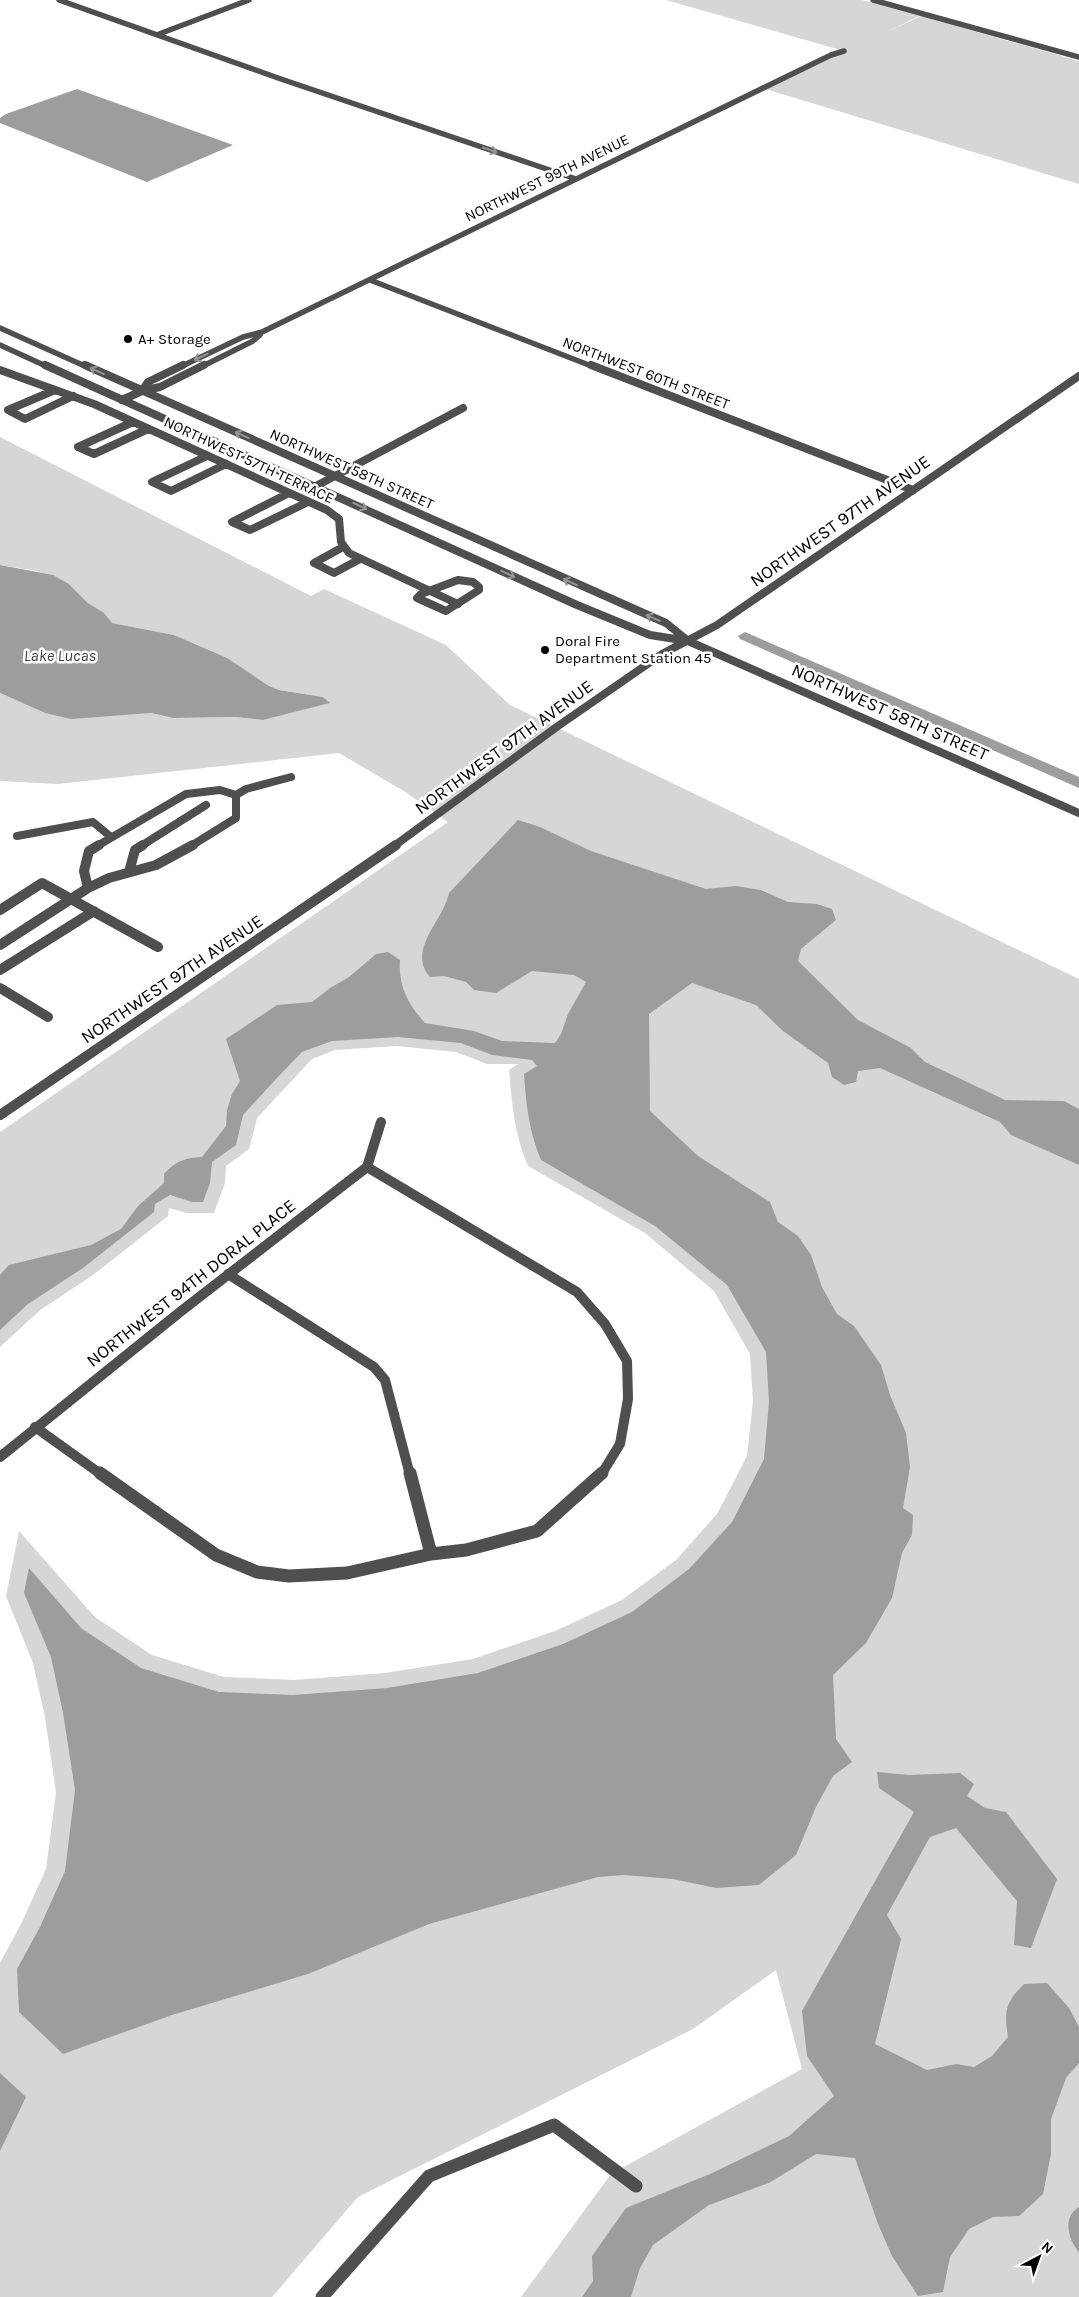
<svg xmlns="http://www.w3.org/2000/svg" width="1079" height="2297" viewBox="0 0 1079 2297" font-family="Karla,sans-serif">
<rect width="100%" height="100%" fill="#fff"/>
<path fill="#d6d6d6" d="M666,0H862L919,16L885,33L921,16L1079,61V184L762,88L844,51Z
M0,437L311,596L324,589L446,645L510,705L1079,979V2297H521L611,2174L802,2069L776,1970L693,2029L358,2197L272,2297H0V1963L22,1922L46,1869L56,1792L45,1717L33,1663L6,1596L19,1531L95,1617L152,1655L224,1677L294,1680L385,1673L473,1659L555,1631L622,1600L676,1560L717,1514L747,1456L753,1401L750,1354L714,1291L645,1233L528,1166C514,1134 512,1103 509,1070L518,1064H487L456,1052L397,1046L335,1050L312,1059L257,1118L249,1149L226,1166L225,1183L214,1213H187L169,1208L168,1216L93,1275L39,1311L0,1347V1132L448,822L407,793L339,753L58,784L0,781V693L45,713L104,716L151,713L173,718L236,717L263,720L329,703L323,697L279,690L269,686L226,658L174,635L111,623L104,613L88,603L69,584L37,571L0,565Z"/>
<path fill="#9d9d9d" d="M77,89L233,145L147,182L0,123V118L6,114Z
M0,565L53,575L69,584L88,603L104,613L112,623L174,635L227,658L269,686L279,690L323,697L330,703L263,720L236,717L173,718L151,713L71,719L45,713L0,693Z
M518,820L540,827L591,851L706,889L736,886L761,890L788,902L817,904L832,909L836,920L801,949L798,961L858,1020L911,1048L925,1062L1005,1100L1064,1101L1079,1109V1165L1011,1135L1000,1122L880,1068L858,1071L856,1082L844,1085L832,1077L828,1063L783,1031L756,1005L692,983L649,1014L650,1111L698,1156L770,1202L778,1222L798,1236L811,1255L822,1287L837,1314L854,1326L881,1365L890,1395L906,1433L910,1467L903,1508L913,1515L912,1535L902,1553L892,1598L866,1643L833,1675L836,1739L852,1762L833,1776L816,1807L796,1855L759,1885L716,1888L673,1879L624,1875L598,1877L429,1924L308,1974L172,2015L63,2054L19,2012L17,1969L40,1927L65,1871L75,1790L63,1713L51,1657L24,1593L29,1568L81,1628L141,1668L219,1692L293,1695L387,1688L478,1673L563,1644L632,1612L689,1569L732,1522L764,1459L769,1402L766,1352L727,1285L655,1226L541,1160C529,1132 526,1104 524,1074L537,1066L532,1060L492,1055L461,1043L398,1037L332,1041L302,1052L276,1079L243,1115L236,1145L212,1162L210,1183L203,1202H192L170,1195L155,1204L154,1212L83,1268L28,1304L0,1330V1275L9,1265L91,1245L121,1229L138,1206L164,1183V1174C176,1161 184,1158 202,1157L226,1126L227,1110L232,1094L240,1081L226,1039L277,1005L312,1002L330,988L349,977L376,954L388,952L400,960C398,986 408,1004 425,1023L474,1031L502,1041L555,1043L561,1034L568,1014L586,982L574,975L532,971L496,993L474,990L466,982L444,976L430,977C406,950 444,920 449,893Z
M877,1772L909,1775L960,1773L974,1784L967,1796L985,1808L1006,1812L1057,1879L1031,1948L1014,1945L1017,1901L956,1828L930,1837L887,1915L901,1939L875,2044L927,2070L956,2064L974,2067L992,2056L1008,2037C1004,2011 1005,2003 1024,1984L1047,1983L1069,2008L1079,2027V2063L1066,2078L1051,2119V2154L1043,2194L1019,2216L993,2217L969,2229L950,2257L943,2292L918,2296L892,2256L878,2224L855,2158L816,2154L769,2183L709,2205L653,2245L640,2268L631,2297H582L593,2281L592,2256L626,2208L710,2174L789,2136L834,2096L807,2056L802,2011L914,1812L879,1788Z
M0,2073L26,2097L0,2151Z
M1079,2207V2252C1068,2240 1062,2217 1079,2207Z"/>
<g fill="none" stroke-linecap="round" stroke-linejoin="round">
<path fill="#9d9d9d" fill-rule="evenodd" d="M745,632L1079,777V788L740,639L738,636Z"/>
<path stroke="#4f4f4f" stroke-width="5.5" d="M59,0L278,78L576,179
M873,0L1079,57
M159,34L249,0
M370,280L594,367
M180,367L243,337L262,332L831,55L844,51
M201,367L253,341L260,335"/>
<path stroke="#4f4f4f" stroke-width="8" d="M591,365L913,490
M0,370L94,404L327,510L339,519L341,542L349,553L458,604
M55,390L8,410L25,419L73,396
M142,391L148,382L183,365
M122,400L142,391L160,387L204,365
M133,422L78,447L94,454L148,429
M207,456L152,482L171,491L226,464
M316,486L463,408
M289,493L232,522L250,530L308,502
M343,547L314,563L334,573L360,559
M458,580L473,582L479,587V590L446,611L417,598L421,594Z
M17,836L93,822L111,837
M97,846L186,794L220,790L236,795L246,789L291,777
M141,846L206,805
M191,846L236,818V795"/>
<path stroke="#4f4f4f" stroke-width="10" d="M129,872L135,850L143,845
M88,888L84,871L89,851L99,845
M0,910L42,883L158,947
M0,945L88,888L109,878L156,865L193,845
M0,970L94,911
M0,988L48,1017
M367,1167L577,1292L605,1324L627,1361L628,1399L620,1444L601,1475
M228,1274L374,1367L385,1380L410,1475
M35,1427L102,1475
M0,1457L180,1312L367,1167L381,1122"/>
<path stroke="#4f4f4f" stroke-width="13" d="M100,1473L216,1555L257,1572L289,1576L347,1573L431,1554L466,1550L537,1531L602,1473
M410,1473L431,1554
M322,2297L429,2176L554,2125L636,2186"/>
<path stroke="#4f4f4f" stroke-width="5.5" d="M0,328L87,367
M0,345L48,367"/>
<path stroke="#4f4f4f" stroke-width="8" d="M45,365L577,605L650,635L688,641L1079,813
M85,365L666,623L687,640
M394,846L558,726L662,654L717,625L1079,376"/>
<path stroke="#4f4f4f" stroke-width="10" d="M0,1115L396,845"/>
</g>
<defs><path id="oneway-shaft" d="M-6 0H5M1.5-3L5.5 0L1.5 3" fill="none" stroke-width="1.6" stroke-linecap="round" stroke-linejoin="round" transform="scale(1.25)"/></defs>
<g stroke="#959595">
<use href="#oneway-shaft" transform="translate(490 150) rotate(19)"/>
<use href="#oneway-shaft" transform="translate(201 357) rotate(154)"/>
<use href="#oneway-shaft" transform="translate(97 371) rotate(-156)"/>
<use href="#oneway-shaft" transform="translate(242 435) rotate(-156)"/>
<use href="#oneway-shaft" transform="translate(360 506) rotate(25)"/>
<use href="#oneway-shaft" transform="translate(508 574) rotate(25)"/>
<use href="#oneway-shaft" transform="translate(570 582) rotate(-156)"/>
<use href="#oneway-shaft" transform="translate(653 618) rotate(-157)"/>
</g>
<g fill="#000" stroke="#fff" stroke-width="2">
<circle cx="128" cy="339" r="5"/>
<circle cx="545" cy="650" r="5"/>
</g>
<g text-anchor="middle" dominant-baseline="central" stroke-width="5" stroke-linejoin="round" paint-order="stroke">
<g font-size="15" fill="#000" stroke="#fff">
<text transform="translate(547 178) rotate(-26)">NORTHWEST 99TH AVENUE</text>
<text transform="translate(646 373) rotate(21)">NORTHWEST 60TH STREET</text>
<text transform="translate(249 460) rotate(25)">NORTHWEST 57TH TERRACE</text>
<text transform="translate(352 469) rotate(24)">NORTHWEST 58TH STREET</text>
</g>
<g font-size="15" fill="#000" stroke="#fff" text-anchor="start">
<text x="138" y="339">A+ Storage</text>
<text x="555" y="641">Doral Fire<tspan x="555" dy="17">Department Station 45</tspan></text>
</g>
<g font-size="16" font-style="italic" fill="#3e3e3e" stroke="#fff">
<text x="60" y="655">Lake Lucas</text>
</g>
<g font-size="18" fill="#000" stroke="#fff">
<text transform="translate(840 521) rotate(-35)">NORTHWEST 97TH AVENUE</text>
<text transform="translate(890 712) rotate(24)">NORTHWEST 58TH STREET</text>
<text transform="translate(504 747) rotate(-36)">NORTHWEST 97TH AVENUE</text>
<text transform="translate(172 979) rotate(-34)">NORTHWEST 97TH AVENUE</text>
<text transform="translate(191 1283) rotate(-38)">NORTHWEST 94TH DORAL PLACE</text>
</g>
</g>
<g transform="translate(1039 2257) rotate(41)" stroke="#ffffff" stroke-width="4" paint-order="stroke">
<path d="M0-4L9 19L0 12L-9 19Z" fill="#000000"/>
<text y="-8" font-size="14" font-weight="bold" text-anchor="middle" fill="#000000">N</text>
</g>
</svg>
